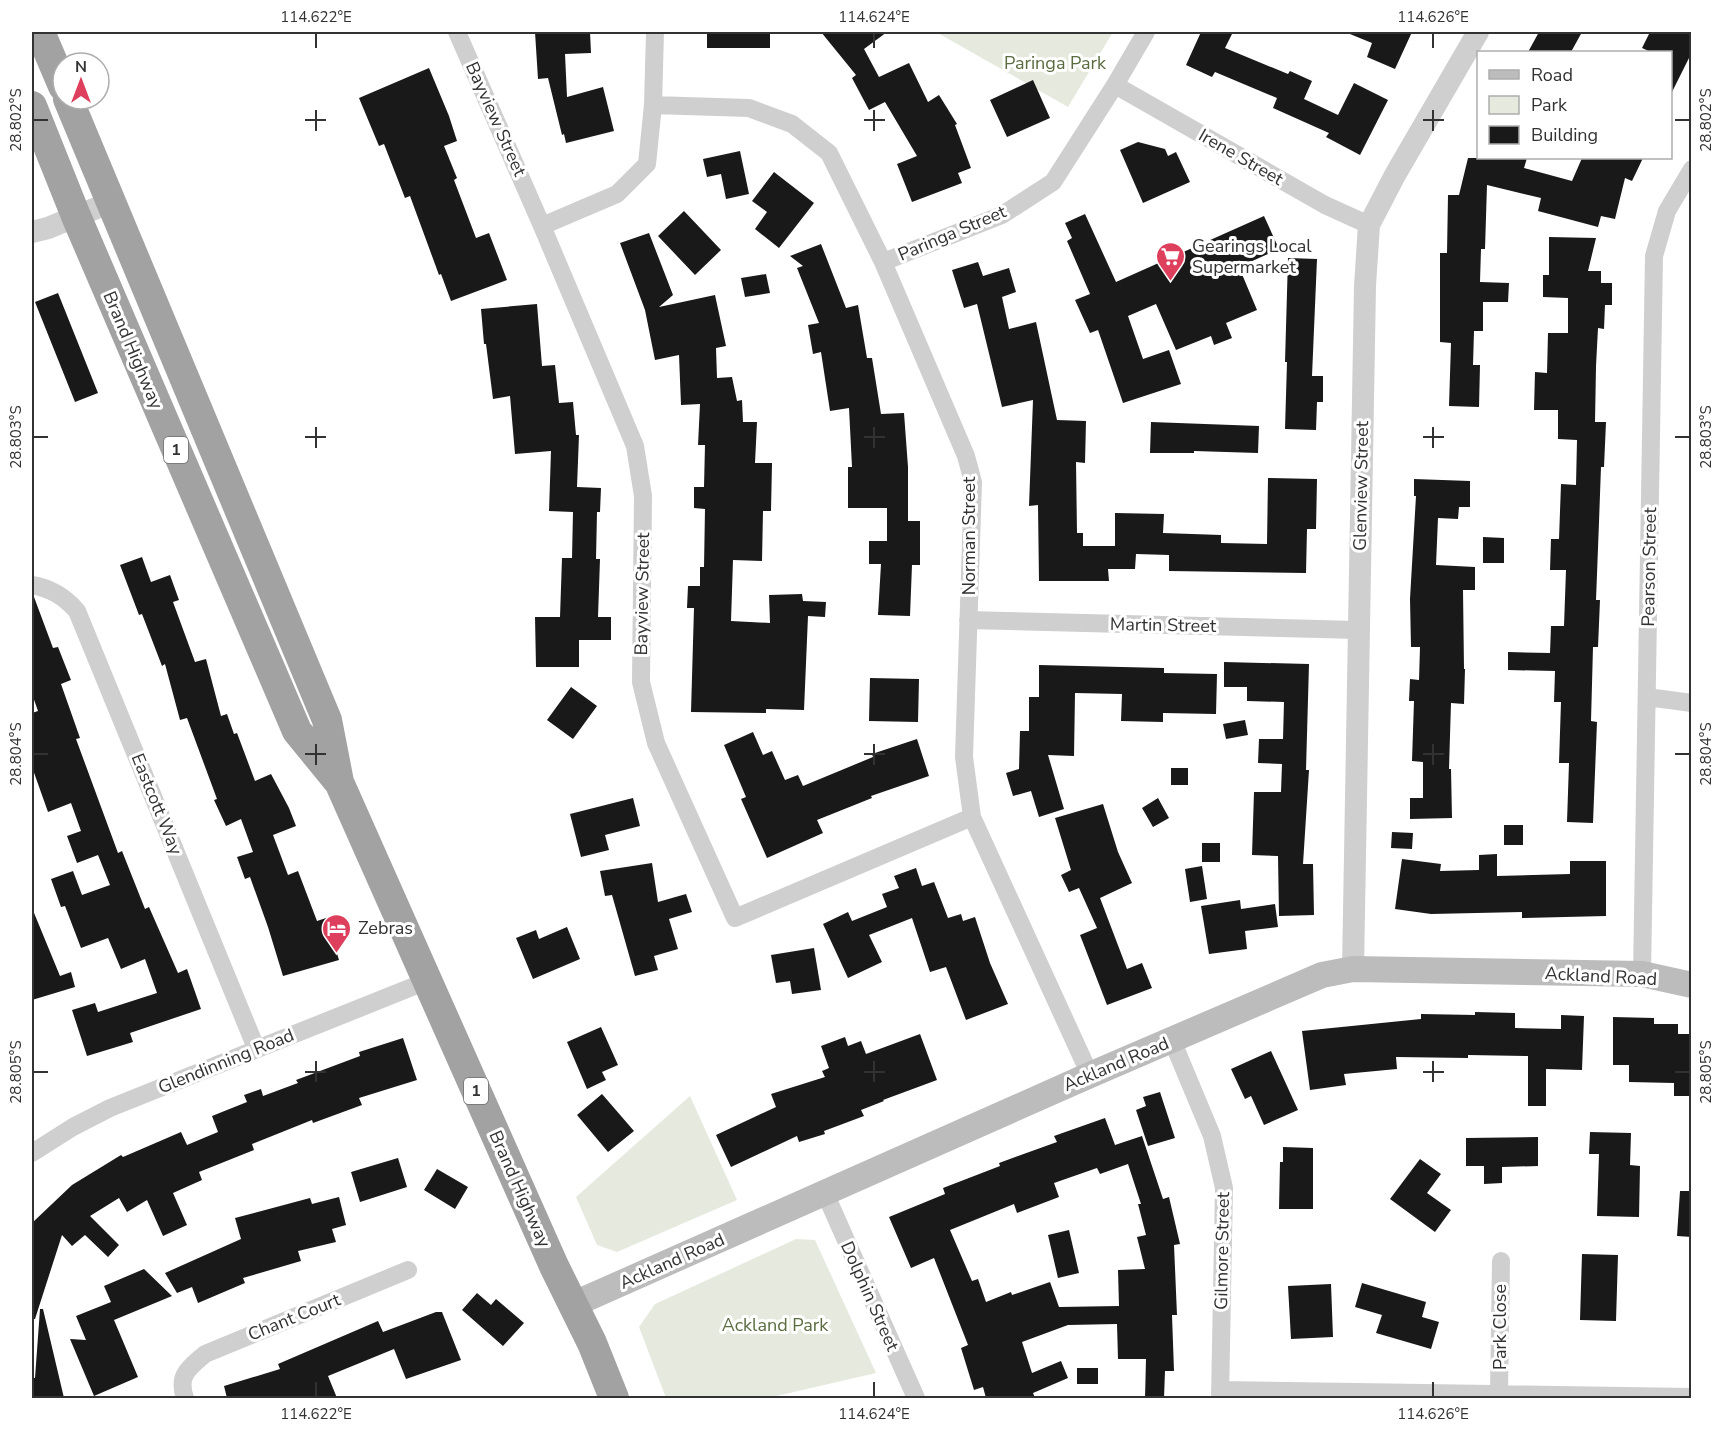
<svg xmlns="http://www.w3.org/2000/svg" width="1723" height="1430" viewBox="0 0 1723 1430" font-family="'Nunito Sans',sans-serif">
<rect width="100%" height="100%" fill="#fff"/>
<path fill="#e6eade" d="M936,32H1113L1068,107Z
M690,1096L737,1200L617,1252L597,1245L576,1197Z
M796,1239L815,1240L876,1373L768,1398H666L639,1327L655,1304Z"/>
<path fill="#191919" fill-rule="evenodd" d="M535,32H590L591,53L565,54L567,97L603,87L614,131L566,143L564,134L562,135L548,78L538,79Z
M707,32H770V48H707Z
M821,32H887L864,49L879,77L909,63L928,102L939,95L957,124L955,125L971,168L958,173L962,183L912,202L897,164L917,156L885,102L869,110L852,78L856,75Z
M1201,32H1233L1225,48L1288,74L1290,71L1312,81L1304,99L1338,115L1354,83L1388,100L1360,155L1326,137L1329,133L1273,108L1277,98L1215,72L1212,77L1186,65Z
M1345,32H1412L1395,69L1367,57L1372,43Z
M1539,32H1582L1571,52H1528Z
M1650,32H1692V52L1671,94V52H1651L1642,48Z
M429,68L449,116L457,141L444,146L457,178L454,180L476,238L489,233L507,280L451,301L441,274L439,275L410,196L405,198L384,144L379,146L359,98Z
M1033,80L1050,118L1007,137L990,100Z
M1138,142L1165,149L1168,156L1176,152L1190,182L1143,203L1120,150Z
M740,151L749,194L726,199L721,174L707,177L703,159Z
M1468,158H1527L1524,168L1572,181L1582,158H1643L1632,181L1625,178L1615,219L1601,216L1598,227L1538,211L1541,198L1487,185L1485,249H1481L1480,282L1509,283L1508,302H1483V331H1474L1473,365H1480L1479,407L1449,406L1451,343L1440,342V253H1447L1448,195H1459Z
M774,172L814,203L779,248L755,229L767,212L752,201Z
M684,211L721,250L695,275L658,236Z
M1085,214L1116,282L1264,216L1279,249L1239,267L1257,310L1226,323L1232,338L1214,345L1211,336L1176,350L1156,304L1128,316L1143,359L1169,350L1181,384L1123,403L1098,330L1090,333L1075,300L1090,294L1067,241L1072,238L1065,223Z
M649,233L673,295L659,307L715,295L726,346L716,348L717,378L732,377L737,401L742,400L743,422H757L755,463H772L771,511H763L762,561L733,560L731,621L770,623L769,595L802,594L803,601L826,602L825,617L808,616L804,710L766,709V713L691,712L694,608H687L688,586H700V567H704L705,509L694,508V487H704L705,445H698L700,404L681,405L679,355L655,360L645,310L620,243Z
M1549,237L1596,238L1588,271H1601V283H1612V305H1605L1604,329L1598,328L1596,366L1595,422H1606L1604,467H1601L1599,522L1596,600H1600L1598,647H1593L1591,721L1597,722L1593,823L1567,822L1569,763H1559L1561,702H1554L1555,671L1508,670V652L1550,653L1551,626H1564L1566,570H1550L1551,539H1559L1561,484L1576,485L1577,440L1558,439V410H1534L1535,372L1547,373L1548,333H1568V298L1543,297V275H1549Z
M821,244L846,308L858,305L867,358H872L881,414L904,413L908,467V521H920V565H912L910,616L878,615L881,564H869V541H887V508H848V467H852L849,408L830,411L821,352L813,354L808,325L819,323L797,268L803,266L790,256Z
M1288,258L1317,259L1312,376H1323V402H1317L1316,430L1285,429L1287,362H1285Z
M978,262L983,276L1009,268L1016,292L1002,297L1009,329L1036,322L1057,420L1086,421L1085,463L1076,462L1077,533H1083V546H1115V513L1164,514L1163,533L1221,535V543L1267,544L1268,478L1317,479L1316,529H1307L1306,573L1169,571V555L1136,554L1135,569H1108L1109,581H1039L1038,505L1029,506L1033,400L1002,407L977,304L964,308L952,270Z
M766,274L770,293L745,297L741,278Z
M58,293L98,393L75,402L35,302Z
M537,304L542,366L555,365L559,403L573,402L576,435H579L577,487L601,488L600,512H597L596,559H600L598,617H611V640H579V667H536L535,617H560L562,558H572L573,512L549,511L551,451L515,454L510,396L493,399L486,344H484L481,309Z
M1151,422L1259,426L1258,453L1194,451V453H1150Z
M1414,479L1470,481V507H1459L1458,519L1438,518L1436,565L1475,567V590H1463L1464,669H1465L1464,704L1451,703L1449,769H1451L1452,818L1410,819V798H1423V762L1412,761L1414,701H1409L1410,679L1419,680L1420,647H1411L1410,599L1416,496H1414Z
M1483,537L1504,538V563H1483Z
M142,557L151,582L170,575L179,600L173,602L195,662L206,659L221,716L227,714L234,734L237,733L255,781L271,774L289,808L296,826L273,835L288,875L298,871L317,921L326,918L339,960L283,976L268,927L250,877L245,879L237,857L253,852L241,819L226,826L214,800L217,799L187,718L180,720L165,664L162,666L142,614L139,615L120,565Z
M32,596L34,597L53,648L58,647L71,680L61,684L80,738L76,739L118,853L122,851L145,909L149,907L178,973L187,969L201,1009L130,1033L133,1042L87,1056L72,1010L95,1003L98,1012L157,993L145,959L121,969L108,938L81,948L65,906L61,907L51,879L73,871L82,895L110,885L98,855L77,863L67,836L81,831L71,803L48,812L32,767V713L38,711L32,694Z
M1224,662L1309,664L1306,770H1309L1303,864H1313L1314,915L1279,916L1278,856L1252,855L1254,792H1281L1282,764L1258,763L1259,739H1283L1284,702L1247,701V687H1224Z
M1039,665L1164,668V673L1217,674L1216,714L1163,713V722L1121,721L1122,694L1075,693L1074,756L1048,755L1064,809L1039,817L1031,791L1013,796L1006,773L1019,769L1020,731H1029V697H1039Z
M870,678L919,679L918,722L869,721Z
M571,687L597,706L573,739L547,720Z
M1245,720L1248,735L1226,739L1223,724Z
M753,732L763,755L772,751L785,780L798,775L803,786L873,757L872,754L917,739L929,776L871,796L872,798L817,820L823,833L767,858L741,799L746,797L724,745Z
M1171,768H1188V785H1171Z
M633,798L640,826L605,835L609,850L581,857L570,814Z
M1158,798L1169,818L1153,827L1142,808Z
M1103,804L1118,852L1132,883L1100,898L1127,969L1142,963L1152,988L1107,1005L1080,935L1097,928L1079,888L1069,892L1061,875L1071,870L1055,818Z
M1504,825H1523V845H1504Z
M1392,832L1413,833L1412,849L1391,848Z
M1202,843H1220V862H1202Z
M1497,854V876L1570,874V861H1606V916L1522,918V912L1431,914L1395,909L1402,859L1441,864L1440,871L1479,870V855Z
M652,863L658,902L686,894L692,912L669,919L678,949L654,956L658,970L635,976L612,895L605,896L600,871Z
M1202,866L1207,899L1190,902L1185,869Z
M916,868L922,886L934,882L948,918L961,914L963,921L975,917L990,963L1008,1004L966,1020L946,967L930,972L912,918L869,935L882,962L848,978L823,924L848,912L852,921L887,907L882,894L899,888L894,876Z
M1240,900L1241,909L1275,904L1278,927L1245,931L1247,949L1209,954L1201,906Z
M32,908L60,976L71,972L75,987L32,1000Z
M567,927L580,959L533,979L516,938L536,930L539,939Z
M814,948L821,990L792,994L790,981L776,983L771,955Z
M1475,1012L1515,1013V1028L1561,1029V1015L1584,1016L1582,1070L1546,1069V1106H1528V1056L1468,1055V1058L1396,1057L1397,1069L1344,1074L1346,1085L1310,1090L1302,1031L1421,1019V1014L1475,1015Z
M1613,1017L1654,1018V1024H1678V1034H1692V1096H1674V1083L1629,1082V1065H1613Z
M601,1027L618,1065L602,1072L606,1080L587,1089L567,1042Z
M920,1034L937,1080L883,1100L884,1101L861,1110L864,1116L824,1131L825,1134L799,1142L797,1136L731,1167L716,1135L776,1107L771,1094L825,1077L822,1071L829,1068L821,1046L845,1037L848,1046L861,1041L866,1054Z
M403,1038L417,1080L359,1098L362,1105L313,1123L312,1120L252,1144L254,1150L199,1172L202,1180L173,1193L187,1225L163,1236L147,1200L127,1212L119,1198L90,1216L119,1245L108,1257L85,1235L72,1246L62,1235L35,1319H32V1223L72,1185L121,1155L123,1157L181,1132L187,1145L218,1132L212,1116L247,1102L244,1095L261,1089L263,1096L298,1083L296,1080L360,1056L359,1052Z
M1271,1051L1298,1110L1264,1125L1251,1096L1245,1099L1231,1069Z
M1160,1092L1175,1138L1148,1146L1136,1110L1146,1106L1143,1097Z
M602,1094L634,1131L608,1152L577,1115Z
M1105,1118L1115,1145L1142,1136L1163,1199L1169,1197L1180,1244L1174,1245L1177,1315H1172L1174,1371H1165L1164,1398H1145L1146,1359H1118L1117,1324L1068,1325L1022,1342L1032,1373L1061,1361L1068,1378L1033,1393L1035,1398H986L983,1387L974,1390L961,1348L968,1345L934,1258L911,1268L889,1217L945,1194L943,1188L1000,1166L999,1163L1057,1142L1054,1136ZM1128,1164L1141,1204H1138L1146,1235L1137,1237L1145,1269L1118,1270L1119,1306L1059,1307L1050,1282L1012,1295L1011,1292L986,1302L978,1279L972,1281L950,1230L1014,1204L1017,1213L1059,1197L1054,1183L1097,1168L1100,1174Z
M1590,1132L1631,1133L1630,1165L1640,1166L1639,1217L1597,1216L1599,1154H1589Z
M1538,1137V1166L1502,1167V1183L1484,1184V1166H1466V1138Z
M1283,1147L1313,1148V1209H1279L1280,1162H1283Z
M398,1158L407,1187L360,1202L351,1172Z
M1420,1159L1441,1174L1427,1193L1451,1210L1435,1232L1390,1199Z
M437,1169L468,1187L455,1209L424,1190Z
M1680,1191H1692V1237L1677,1236Z
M339,1197L346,1225L332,1229L336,1242L298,1251L301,1261L243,1278L245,1283L198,1303L192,1287L177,1293L165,1273L241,1239L235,1218L310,1198L312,1204Z
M1069,1230L1079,1273L1058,1278L1048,1235Z
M1582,1254L1618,1255L1616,1321L1580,1320Z
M144,1269L172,1296L114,1320L138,1377L94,1396L70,1339L86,1340L76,1316L111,1302L104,1286Z
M1362,1283L1426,1302L1422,1317L1439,1322L1431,1349L1376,1333L1382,1315L1355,1307Z
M1331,1284L1333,1337L1291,1339L1288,1286Z
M477,1293L491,1305L496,1299L524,1323L503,1346L462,1310Z
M40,1309H43L64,1398H32V1378H35Z
M436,1312H442L461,1360L406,1379L394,1349L328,1376L337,1398H227L224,1386L280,1369L278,1364L378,1321L383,1332Z
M1077,1368H1098V1384H1077Z"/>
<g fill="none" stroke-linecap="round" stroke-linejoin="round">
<path stroke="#cfcfcf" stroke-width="18" d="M457,32L542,226L635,446L643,496L641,682L656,743L735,918L972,817
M1115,85L1325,205L1369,225
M653,105L749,108L792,124L829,153L883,262L966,456L973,482L964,757L972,817L1090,1075
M542,226L617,194L647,164L653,105L655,32
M883,262L1002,215L1053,182L1115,85L1146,32
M32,585C50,588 65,597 77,611L256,1048
M968,620L1358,630
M1647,697L1692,703
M1642,974L1654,256L1667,211L1692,169
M1172,1040L1212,1136L1224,1188L1220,1398
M32,1153L73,1127L110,1108L427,981
M825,1193L916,1398
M1220,1390L1692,1397
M1499,1393L1501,1261
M185,1398C177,1375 189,1368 205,1354L408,1270"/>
<path stroke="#cfcfcf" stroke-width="22" d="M32,232L48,228L111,202
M1353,969L1365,286L1369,225L1395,175L1478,32"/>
<path stroke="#bcbcbc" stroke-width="26" d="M572,1305L1090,1075L1322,975L1353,969L1642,974L1692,985"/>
<path stroke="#a2a2a2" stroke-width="30" d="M40,32L63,86
M68,99L327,720L339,782L554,1266L592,1343L614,1398
M32,106L76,216L297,731L337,780"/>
</g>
<path fill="none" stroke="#323232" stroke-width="2" d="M316,33V48M874,33V48M1433,33V48M316,110V131M874,110V131M1433,110V131M33,120H48M305,120H326M864,120H885M1423,120H1444M1675,120H1690M316,427V448M874,427V448M1433,427V448M33,437H48M305,437H326M864,437H885M1423,437H1444M1675,437H1690M316,744V765M874,744V765M1433,744V765M33,754H48M305,754H326M864,754H885M1423,754H1444M1675,754H1690M316,1061V1082M874,1061V1082M1433,1061V1082M33,1072H48M305,1072H326M864,1072H885M1423,1072H1444M1675,1072H1690M316,1382V1397M874,1382V1397M1433,1382V1397"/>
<defs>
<symbol id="supermarket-pin" viewBox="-11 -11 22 30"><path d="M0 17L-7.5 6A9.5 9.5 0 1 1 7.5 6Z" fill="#dd3f5d" stroke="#fff"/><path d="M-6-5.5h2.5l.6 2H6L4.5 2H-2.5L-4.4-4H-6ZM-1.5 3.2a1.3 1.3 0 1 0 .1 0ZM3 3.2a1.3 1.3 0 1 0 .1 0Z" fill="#fff"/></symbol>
<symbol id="hotel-pin" viewBox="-11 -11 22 30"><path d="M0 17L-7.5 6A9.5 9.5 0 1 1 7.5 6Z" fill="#dd3f5d" stroke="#fff"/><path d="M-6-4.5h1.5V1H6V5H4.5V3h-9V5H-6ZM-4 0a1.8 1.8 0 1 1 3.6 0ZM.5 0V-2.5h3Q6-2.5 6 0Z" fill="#fff"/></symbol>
</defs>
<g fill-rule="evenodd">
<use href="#supermarket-pin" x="1154" y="240" width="33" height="45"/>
<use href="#hotel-pin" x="320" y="912" width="33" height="45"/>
</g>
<g text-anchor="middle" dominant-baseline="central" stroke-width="6" stroke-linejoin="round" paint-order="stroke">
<g fill="#fff" stroke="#707070" stroke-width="1.5">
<rect x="164" y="437" width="24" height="26" rx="4.5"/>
<rect x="464" y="1078" width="24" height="26" rx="4.5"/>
</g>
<g font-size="16" font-weight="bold" fill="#323232">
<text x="176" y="450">1</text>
<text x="476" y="1091">1</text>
</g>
<g font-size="18" fill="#5a6c40" stroke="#fff">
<text x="1055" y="63">Paringa Park</text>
<text x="775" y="1325">Ackland Park</text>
</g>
<g font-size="18" fill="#323232" stroke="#fff">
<text transform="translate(496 119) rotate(66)">Bayview Street</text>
<text transform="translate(1241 157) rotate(30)">Irene Street</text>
<text transform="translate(952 233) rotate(-23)">Paringa Street</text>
<text transform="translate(133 350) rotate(67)">Brand Highway</text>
<text transform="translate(1361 486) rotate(-89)">Glenview Street</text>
<text transform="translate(969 536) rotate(-90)">Norman Street</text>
<text transform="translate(1649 567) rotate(-89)">Pearson Street</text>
<text transform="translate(642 594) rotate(-89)">Bayview Street</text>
<text transform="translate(1163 625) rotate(1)">Martin Street</text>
<text transform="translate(157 804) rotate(68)">Eastcott Way</text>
<text transform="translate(1601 976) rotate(3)">Ackland Road</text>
<text transform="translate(226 1061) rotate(-22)">Glendinning Road</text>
<text transform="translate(1116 1064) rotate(-23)">Ackland Road</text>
<text transform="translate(520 1189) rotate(66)">Brand Highway</text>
<text transform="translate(1222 1251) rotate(-89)">Gilmore Street</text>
<text transform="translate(672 1261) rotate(-24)">Ackland Road</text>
<text transform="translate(870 1296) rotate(66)">Dolphin Street</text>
<text transform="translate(294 1317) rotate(-22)">Chant Court</text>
<text transform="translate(1500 1327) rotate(-90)">Park Close</text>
</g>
<g font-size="18" fill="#323232" stroke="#fff" text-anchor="start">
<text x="1192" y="246">Gearings Local<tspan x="1192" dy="21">Supermarket</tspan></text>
<text x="358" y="928">Zebras</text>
</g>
</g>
<rect width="1723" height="1430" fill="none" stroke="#ffffff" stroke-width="66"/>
<rect x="1477" y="51" width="195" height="108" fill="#ffffff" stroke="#adadad" stroke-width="1.5"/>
<rect x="1489" y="70" width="30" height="9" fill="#bcbcbc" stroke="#adadad" stroke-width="1.5"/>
<text x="1531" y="81" font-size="18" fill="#323232">Road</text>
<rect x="1489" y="96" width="30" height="18" fill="#e6eade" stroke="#adadad" stroke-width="1.5"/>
<text x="1531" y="111" font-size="18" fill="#323232">Park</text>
<rect x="1489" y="126" width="30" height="18" fill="#191919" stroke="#adadad" stroke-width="1.5"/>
<text x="1531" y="141" font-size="18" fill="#323232">Building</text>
<g transform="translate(81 81)"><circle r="28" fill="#ffffff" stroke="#adadad" stroke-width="1.5"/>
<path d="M0-4.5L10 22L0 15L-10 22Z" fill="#dd3f5d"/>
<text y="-9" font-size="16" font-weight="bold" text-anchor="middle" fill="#323232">N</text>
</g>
<rect x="33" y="33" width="1657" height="1364" fill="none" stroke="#323232" stroke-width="2"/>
<g font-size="15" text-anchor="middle" fill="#323232">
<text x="316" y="22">114.622°E</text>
<text x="874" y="22">114.624°E</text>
<text x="1433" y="22">114.626°E</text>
<text transform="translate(16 120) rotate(-90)" y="5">28.802°S</text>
<text transform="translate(1706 120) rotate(-90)" y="5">28.802°S</text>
<text transform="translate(16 437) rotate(-90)" y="5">28.803°S</text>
<text transform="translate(1706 437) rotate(-90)" y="5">28.803°S</text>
<text transform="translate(16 754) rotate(-90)" y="5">28.804°S</text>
<text transform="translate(1706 754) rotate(-90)" y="5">28.804°S</text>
<text transform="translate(16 1072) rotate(-90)" y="5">28.805°S</text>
<text transform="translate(1706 1072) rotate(-90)" y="5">28.805°S</text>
<text x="316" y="1419">114.622°E</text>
<text x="874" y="1419">114.624°E</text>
<text x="1433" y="1419">114.626°E</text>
</g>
</svg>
